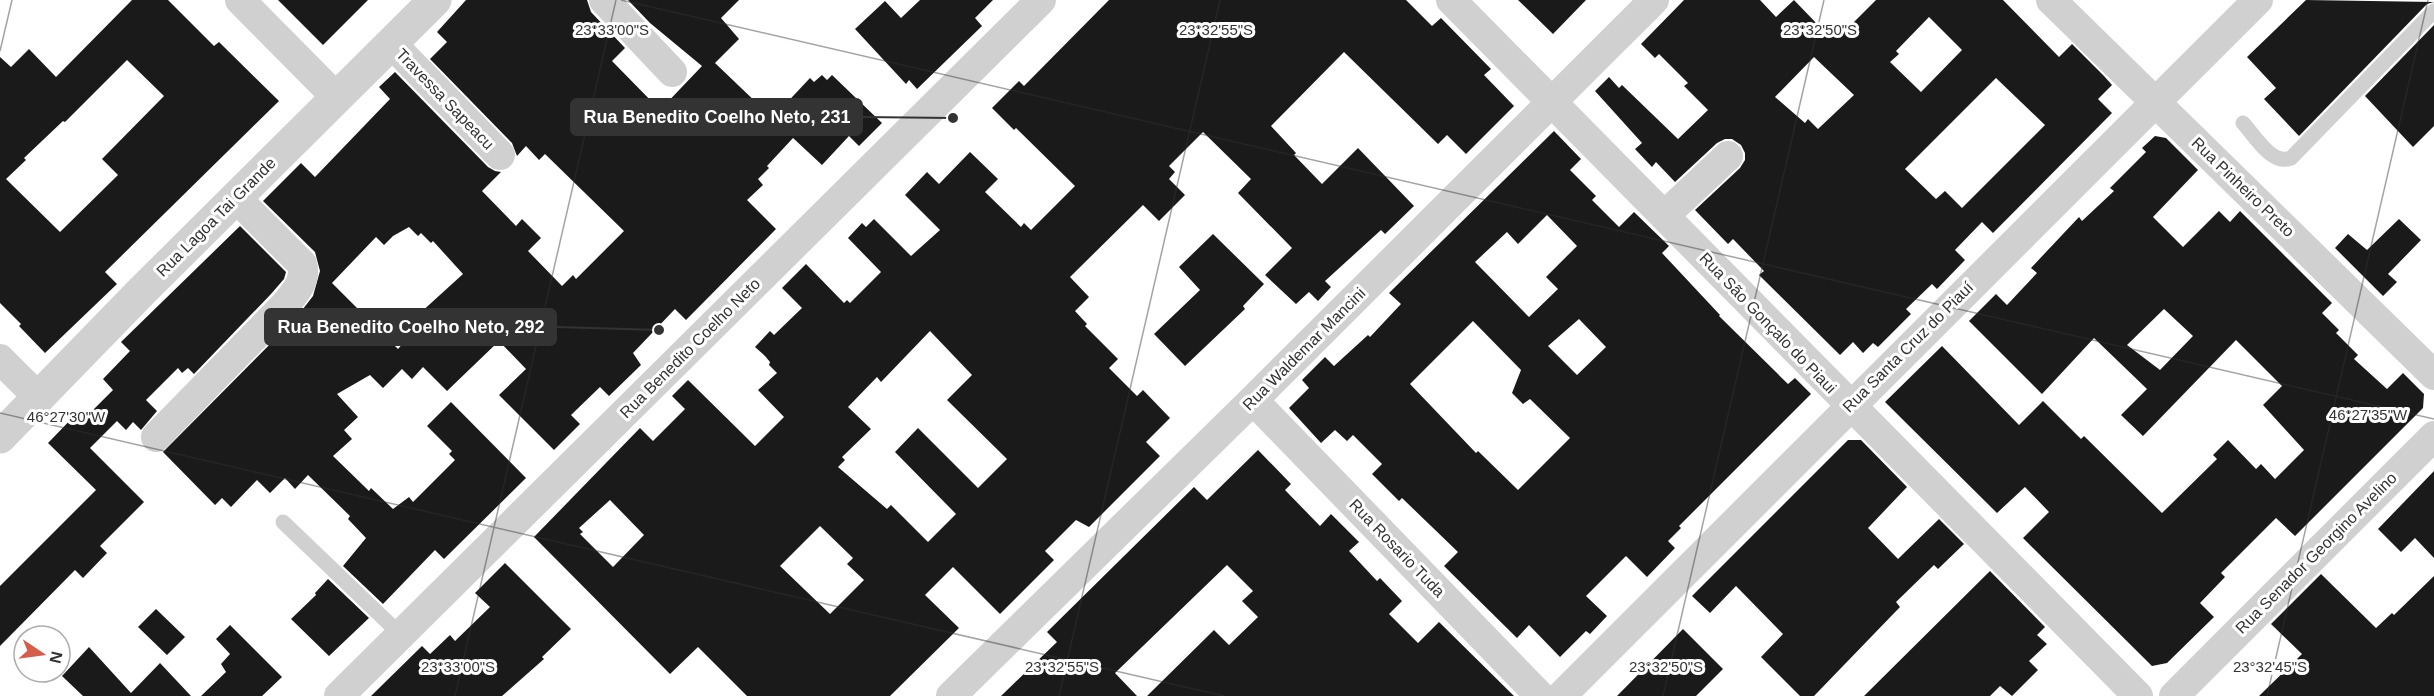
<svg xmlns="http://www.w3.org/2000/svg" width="2434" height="696" viewBox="0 0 2434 696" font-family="Arial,sans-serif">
<rect width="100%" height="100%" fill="#fff"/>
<path fill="#1a1a1a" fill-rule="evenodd" d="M132,0H168L214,46L219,42L279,101L105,272L117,284L45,353L19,326L21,324L0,303V57L11,67L29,49L56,77ZM127,60L164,96L102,159L118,175L60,232L6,179L26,160L24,158L63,121L65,122Z
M278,0H368L323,45Z
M466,0H587L591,12L625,48L612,61L660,110L702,66L650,23L628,0H739L721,18L739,39L715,63L761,107L768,101L779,111L810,78L814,82L822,75L827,80L832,75L882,123L859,146L849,136L822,165L793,138L767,166L769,168L758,179L763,185L747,200L776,229L686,320L675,309L633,353L641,365L609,396L600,387L571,415L580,424L554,450L499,395L526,369L499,341L447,391L423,367L412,379L402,369L383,388L370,375L337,394L358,417L344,430L352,439L333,456L369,491L371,488L393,509L409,497L413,502L455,460L449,454L452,451L427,426L451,402L526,478L444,559L435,550L383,604L343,566L366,538L348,519L350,516L308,475L295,489L285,478L270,493L257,480L231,507L222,498L215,505L163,452L296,318L313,296L320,271L315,252L263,201L301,163L315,177L390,99L379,87L395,72L488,167L495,171L501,172L482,191L516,226L522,219L541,238L528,251L562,286L573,275L576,279L624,231L545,154L539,160L526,146L517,156L512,143L430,59L447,42L437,32ZM409,227L418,236L421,233L431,243L433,241L463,274L419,314L424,319L398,349L332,283L376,237L384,245L393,236Z
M920,0H993L975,18L982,26L917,89L909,80L906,84L855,29L885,1L901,18Z
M1109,0H1406L1432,26L1441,18L1491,69L1484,75L1514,106L1466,154L1447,135L1438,144L1344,52L1271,126L1296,153L1294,155L1322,184L1358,148L1414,206L1385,234L1381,230L1325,281L1331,287L1318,301L1309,292L1296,304L1265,275L1292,248L1238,193L1251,179L1203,132L1169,166L1175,172L1169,179L1185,195L1159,221L1143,205L1070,277L1089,297L1075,311L1087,324L1085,326L1118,359L1109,368L1137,396L1143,390L1170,418L1146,442L1160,456L1089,527L1076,520L1045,551L1054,560L1000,614L953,567L925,595L959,628L890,696H747L698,647L670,674L534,537L640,428L653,441L685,409L672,396L688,380L755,446L784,417L758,390L777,373L769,365L770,362L765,356L755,347L770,331L774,335L802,308L782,288L806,264L844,303L847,300L850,303L881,272L848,238L862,223L866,227L874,219L911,256L940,230L905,195L927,172L939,184L970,152L998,179L985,192L1021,227L1024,223L1031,230L1075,186L1016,128L1014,130L992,108L1019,81L1024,86ZM930,331L972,375L947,400L1007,459L978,488L918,428L895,452L956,514L928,542L891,505L887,509L838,467L845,460L842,457L871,429L848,407L877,377L881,382ZM610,500L644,535L613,567L580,534L583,532L579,528ZM820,526L853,558L847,564L864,580L830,614L780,566Z
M1518,0H1586L1553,34Z
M1684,0H1760L1776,17L1794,0L1819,26L1824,22L1839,37L1876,0H2003L2059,57L2072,44L2104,76L2112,85L2098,99L2112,113L1993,233L1982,222L1955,250L1965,260L1937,289L1932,284L1906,309L1911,314L1878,347L1873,343L1863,353L1853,342L1840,355L1759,275L1764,271L1733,239L1728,244L1695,210L1740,168L1745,160V153L1741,145L1732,139H1725L1717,143L1675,182L1656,162L1652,167L1635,149L1642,143L1595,91L1609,77L1619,88L1622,85L1678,139L1708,110L1684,86L1688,83L1659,54L1655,58L1641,44ZM1929,17L1962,50L1921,92L1890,62L1899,54L1896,51ZM1814,57L1854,95L1818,129L1808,119L1805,123L1775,97ZM1996,78L2045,125L1962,208L1945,191L1936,199L1905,169Z
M2306,0L2434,2L2427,4L2299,136L2264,99L2276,88L2247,57Z
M2434,25V126L2413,147L2365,96Z
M1554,131L1581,159L1570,170L1596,196L1592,200L1619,227L1634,212L1669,246L1662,253L1720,315L1719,316L1788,384L1795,378L1811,394L1679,526L1681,528L1668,541L1675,548L1647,577L1626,556L1586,596L1607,616L1590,634L1586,631L1560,657L1529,625L1517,638L1444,566L1458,552L1402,498L1399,501L1372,474L1382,464L1353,435L1347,441L1335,430L1321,443L1289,408L1309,388L1302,380L1325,357L1334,366L1368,335L1370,337L1401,304L1389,293ZM1547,215L1577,246L1546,277L1558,289L1529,317L1475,262L1507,232L1518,244ZM1579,319L1606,347L1577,375L1548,346ZM1473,321L1521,370L1512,393L1523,404L1530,399L1570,438L1518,490L1478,451L1476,453L1410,384Z
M2155,136L2166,138L2198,170L2153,217L2183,247L2219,211L2230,222L2240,211L2332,303L2322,313L2339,330L2336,333L2358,355L2354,359L2387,389L2403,373L2424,394L2423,408L2295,536L2276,518L2221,573L2225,577L2200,603L2214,617L2167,663L2152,666L2023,538L2049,512L2025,487L1997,513L1885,402L1942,346L2019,425L2043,401L2081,439L2084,436L2162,513L2217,459L2213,455L2228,440L2256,469L2261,464L2275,479L2304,450L2263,405L2282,386L2236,340L2143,436L2121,415L2147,389L2094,338L2042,394L1969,321L1996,294L2007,305L2037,273L2031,268L2079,217L2082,221L2114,191L2110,188L2146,152L2142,148ZM2164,309L2193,336L2160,370L2127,345Z
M2399,219L2421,240L2388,274L2397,282L2383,296L2335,248L2348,234L2367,250Z
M240,226L286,272L284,279L271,294L194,374L188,368L182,373L178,368L146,400L157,411L141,430L133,422L126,430L117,421L90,448L144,502L100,546L107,553L83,578L75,570L0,646V586L96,490L48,443L80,410L87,416L113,390L103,379L130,351L121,342Z
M1213,234L1264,284L1243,306L1245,309L1185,366L1154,334L1200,290L1179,267Z
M1848,440H1861L1907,487L1868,528L1898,559L1939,519L1964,544L1938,569L1934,565L1896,602L1900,607L1814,696H1800L1761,657L1783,634L1736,586L1710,613L1692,596Z
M1258,450L1291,484L1285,490L1320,526L1331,514L1359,542L1349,551L1377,581L1380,578L1402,601L1389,614L1418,643L1439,622L1514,696H1147L1214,630L1229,645L1258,617L1242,601L1253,591L1227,565L1115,673L1137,696H1001L1057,642L1047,632L1194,487L1207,500Z
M2434,471V558L2415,538L2401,552L2378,529Z
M505,563L571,629L542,657L544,659L502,696H371L422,646L430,654L450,635L455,641L490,607L475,593Z
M1990,571L2045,627L2037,635L2047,644L2029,661L2038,670L2012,696L2000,686L1990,696H1864Z
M2321,574L2376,628L2392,613L2394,615L2434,576V696H2259L2302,654L2271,624Z
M328,579L369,618L329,656L291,619L316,595L315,593Z
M156,609L185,637L167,655L138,627Z
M230,625L282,677L262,696H201L226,672L221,664L230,654L216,639Z
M1683,629L1723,669L1696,696H1617Z
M89,647L131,693L160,663L191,696H83L62,676Z"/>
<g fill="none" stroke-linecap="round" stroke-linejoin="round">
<path stroke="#d0d0d0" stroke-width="15" d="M2243,123C2255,136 2272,166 2291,158L2434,11
M283,522L401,635"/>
<path stroke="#d0d0d0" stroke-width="30" d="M240,0L336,97
M604,0L672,72
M1451,0L2138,696
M2051,0L2434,375
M391,43L500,155
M1664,216L1728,156
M0,359L39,398
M1253,400L1540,696
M156,437L284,306C294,294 307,281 302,264L236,198
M339,696L1041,0
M951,696L1253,400L1654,0
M1561,696L2258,0
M2174,696L2434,436"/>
<path stroke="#d0d0d0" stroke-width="33" d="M0,437L141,292L435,0"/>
</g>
<path fill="none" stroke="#333" stroke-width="1.5" stroke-opacity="0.45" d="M621,0L2434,419M0,51L12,0M0,413L1224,696M455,696L616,0M1059,696L1220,0M1663,696L1824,0M2267,696L2428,0"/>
<g text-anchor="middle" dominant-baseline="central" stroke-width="6" stroke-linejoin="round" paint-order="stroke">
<g font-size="16" fill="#333" stroke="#fff">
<text transform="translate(445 99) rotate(46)">Travessa Sapeacu</text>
<text transform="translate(2243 187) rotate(44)">Rua Pinheiro Preto</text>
<text transform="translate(216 217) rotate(-45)">Rua Lagoa Tai Grande</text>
<text transform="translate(1768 323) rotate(46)">Rua São Gonçalo do Piaui</text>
<text transform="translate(1908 347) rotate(-45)">Rua Santa Cruz do Piauí</text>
<text transform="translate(690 348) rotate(-45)">Rua Benedito Coelho Neto</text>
<text transform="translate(1304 349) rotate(-45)">Rua Waldemar Mancini</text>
<text transform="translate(1397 548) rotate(46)">Rua Rosario Tuda</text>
<text transform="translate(2316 553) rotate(-45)">Rua Senador Georgino Avelino</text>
</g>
</g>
<g font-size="15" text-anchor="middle" fill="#333" stroke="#fff" stroke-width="6" stroke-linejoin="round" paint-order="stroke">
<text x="612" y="35">23°33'00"S</text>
<text x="1216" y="35">23°32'55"S</text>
<text x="1820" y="35">23°32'50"S</text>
<text x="2368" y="420">46°27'35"W</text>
<text x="66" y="422">46°27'30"W</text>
<text x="458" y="672">23°33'00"S</text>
<text x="1062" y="672">23°32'55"S</text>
<text x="1666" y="672">23°32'50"S</text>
<text x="2270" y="672">23°32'45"S</text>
</g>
<path fill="none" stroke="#333" stroke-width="2" d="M953 118L862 117M659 330L556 327"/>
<g fill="#333" stroke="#fff" stroke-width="2">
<circle cx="953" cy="118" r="6"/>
<circle cx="659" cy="330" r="6"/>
</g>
<g fill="#333" stroke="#333" stroke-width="2">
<rect x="571" y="99" width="291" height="36" rx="6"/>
<rect x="265" y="309" width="291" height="36" rx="6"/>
</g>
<g font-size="18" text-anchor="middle" font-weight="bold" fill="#fff">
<text x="717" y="123">Rua Benedito Coelho Neto, 231</text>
<text x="411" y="333">Rua Benedito Coelho Neto, 292</text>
</g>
<g transform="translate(42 654) rotate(103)"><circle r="28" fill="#ffffff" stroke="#adadad" stroke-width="1.5"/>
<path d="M0-4.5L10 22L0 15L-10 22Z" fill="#d55d4a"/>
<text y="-9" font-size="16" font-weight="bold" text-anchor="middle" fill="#333333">N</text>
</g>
</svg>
